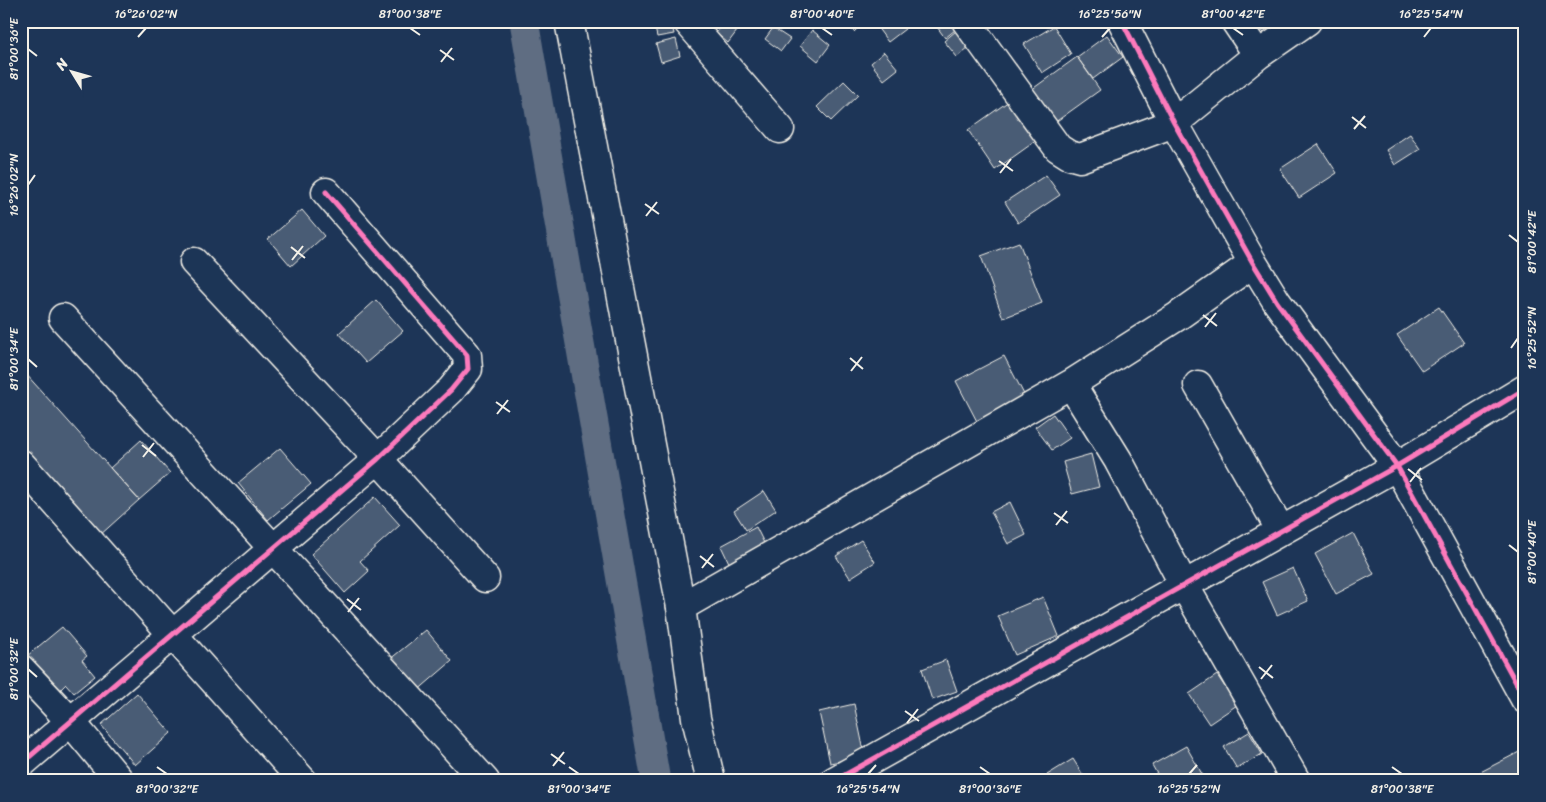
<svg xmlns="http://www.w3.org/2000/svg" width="1546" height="802" viewBox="0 0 1546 802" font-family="Sriracha,sans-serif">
<rect width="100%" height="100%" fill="#1d3557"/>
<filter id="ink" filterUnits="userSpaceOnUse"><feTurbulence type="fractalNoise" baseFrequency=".02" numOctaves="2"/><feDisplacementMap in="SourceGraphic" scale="10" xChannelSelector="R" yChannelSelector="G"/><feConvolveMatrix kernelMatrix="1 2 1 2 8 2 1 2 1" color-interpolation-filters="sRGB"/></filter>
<g filter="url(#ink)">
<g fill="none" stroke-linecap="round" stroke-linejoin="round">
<path stroke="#5e6d82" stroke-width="29" d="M524,21L656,781"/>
</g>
<path fill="#485b74" stroke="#f4f1e8" d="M671,21L674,34L657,37L654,23Z
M843,21H865L854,32Z
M885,21H899L905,29L888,42L877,27Z
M939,21H948L955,30L945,38L935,24Z
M1256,21H1291L1267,38Z
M725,22L737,31L728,43L716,33Z
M962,26L975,42L957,57L944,41Z
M1054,26L1071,54L1042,73L1024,44Z
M773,28L790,39L781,51L765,39Z
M812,30L830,45L818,61L800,46Z
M1107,35L1123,57L1093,79L1077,57Z
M676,39L680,56L661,62L656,44Z
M884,52L898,69L884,80L871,63Z
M1077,57L1100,90L1054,123L1031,90Z
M844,81L858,95L831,121L817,107Z
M1009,101L1037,140L995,170L968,130Z
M1410,134L1420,149L1395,165L1386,150Z
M1318,144L1337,173L1299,198L1280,169Z
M1046,175L1060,195L1018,223L1005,202Z
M302,210L324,236L291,266L268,239Z
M1019,242L1042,303L1003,318L981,256Z
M376,300L403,331L366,363L339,333Z
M1439,307L1464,343L1422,371L1397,335Z
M1004,356L1030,406L982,431L956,381Z
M25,373L139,500L99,536L21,449V376Z
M1053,414L1070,438L1052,450L1035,427Z
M141,440L170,473L139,500L110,468Z
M280,448L311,484L268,520L238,483Z
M1091,454L1099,487L1072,494L1063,462Z
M764,491L776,510L746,530L734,511Z
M375,497L400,525L360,561L369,571L345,593L311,554Z
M1010,502L1026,535L1008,544L991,512Z
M756,527L768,551L732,569L721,546Z
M1353,533L1374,574L1336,594L1315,554Z
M861,540L875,562L850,578L836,556Z
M1293,568L1308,601L1277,615L1262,582Z
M1043,597L1059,636L1015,655L998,616Z
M62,627L87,656L82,660L95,676L74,693L66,684L58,692L27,656Z
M426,630L452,661L416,692L389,660Z
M946,660L957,691L932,700L922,669Z
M1217,675L1237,705L1209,724L1189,694Z
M137,693L171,733L135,765L101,725Z
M854,704L865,756L830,763L819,712Z
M1249,732L1262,754L1237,769L1224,747Z
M1186,746L1206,781H1161L1152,765Z
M1525,749V781H1463Z
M1073,759L1083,775L1075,781H1051L1047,775Z"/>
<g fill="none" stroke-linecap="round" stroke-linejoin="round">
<defs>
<path id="street" d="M687,21L780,129
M966,21L1058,148L1069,155L1080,158L1174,123L1258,55L1307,21
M1122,21L1174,123L1253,263L1277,302L1397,466L1525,699
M1235,21L1258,55
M194,262L378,459L485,578
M63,318L485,781
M1071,384L1118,460L1184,585L1296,781
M1198,385L1280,529
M21,464L303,781
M681,607L1071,384L1178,316L1253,263
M21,669L71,722L120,781
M21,764L378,459L451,390L468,369L467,355L326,192
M834,781L1397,466L1525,389"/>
<path id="secondary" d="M569,21L681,607L696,718L711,781"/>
</defs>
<use href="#street" stroke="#f4f1e8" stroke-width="31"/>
<use href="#secondary" stroke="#f4f1e8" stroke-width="31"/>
<use href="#street" stroke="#1d3557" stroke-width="28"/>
<use href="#secondary" stroke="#1d3557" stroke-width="28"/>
<defs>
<path id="cycleway" d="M1122,21L1174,123L1253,263L1277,302L1397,466L1525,699
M21,764L378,459L451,390L468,369L467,355L326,192
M834,781L1397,466L1525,389"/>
</defs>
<use href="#cycleway" stroke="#1d3557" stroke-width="8"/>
<use href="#cycleway" stroke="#fd7abc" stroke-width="5"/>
</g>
</g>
<path fill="none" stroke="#f4f1e8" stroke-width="2" d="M410,28L420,35M822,28L832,35M1233,28L1243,35M138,37L146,28M1102,37L1110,28M1424,37L1431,28M28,49L37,56M440,50L454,60M441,62L452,48M1352,117L1366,128M1354,129L1365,116M999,161L1013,171M1000,173L1011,159M28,185L35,175M645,204L659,214M646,216L657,202M1509,235L1518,242M291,247L305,258M292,260L303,246M1203,315L1217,326M1205,327L1216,313M1511,348L1518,338M850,358L863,369M28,359L37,367M851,371L862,357M496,402L510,412M497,414L508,400M142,445L156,456M143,457L154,443M1408,469L1422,480M1410,482L1421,468M1054,513L1068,523M1056,525L1067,511M1509,545L1518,552M700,556L714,567M702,568L713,554M347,599L361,610M348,612L359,598M1259,667L1273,678M28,669L37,677M1261,679L1272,665M905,711L919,721M907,723L918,709M551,754L565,764M553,766L564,752M157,767L167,774M569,767L579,774M980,767L990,774M1392,767L1402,774M868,774L876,765M1189,774L1197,765"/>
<rect width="1546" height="802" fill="none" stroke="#1d3557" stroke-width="55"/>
<g transform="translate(72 72) rotate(307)" stroke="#1d3557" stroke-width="4" paint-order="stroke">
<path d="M0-4L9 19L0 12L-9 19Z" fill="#f4f1e8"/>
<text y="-8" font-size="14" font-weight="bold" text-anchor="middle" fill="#f4f1e8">N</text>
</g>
<rect x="28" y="28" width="1490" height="746" fill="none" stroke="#f4f1e8" stroke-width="2"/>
<g font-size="12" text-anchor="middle" fill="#f4f1e8">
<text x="146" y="18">16°26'02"N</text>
<text x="410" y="18">81°00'38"E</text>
<text x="822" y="18">81°00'40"E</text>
<text x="1110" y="18">16°25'56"N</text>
<text x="1233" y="18">81°00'42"E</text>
<text x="1431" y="18">16°25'54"N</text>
<text transform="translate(14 49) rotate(-90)" y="4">81°00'36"E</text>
<text transform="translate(14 185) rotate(-90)" y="4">16°26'02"N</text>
<text transform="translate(1532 242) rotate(-90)" y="4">81°00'42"E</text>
<text transform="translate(1532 338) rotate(-90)" y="4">16°25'52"N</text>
<text transform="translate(14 359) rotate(-90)" y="4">81°00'34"E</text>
<text transform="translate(1532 552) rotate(-90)" y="4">81°00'40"E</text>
<text transform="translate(14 669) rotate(-90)" y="4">81°00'32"E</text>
<text x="167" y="793">81°00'32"E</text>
<text x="579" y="793">81°00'34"E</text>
<text x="868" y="793">16°25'54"N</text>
<text x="990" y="793">81°00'36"E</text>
<text x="1189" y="793">16°25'52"N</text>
<text x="1402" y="793">81°00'38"E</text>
</g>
</svg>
